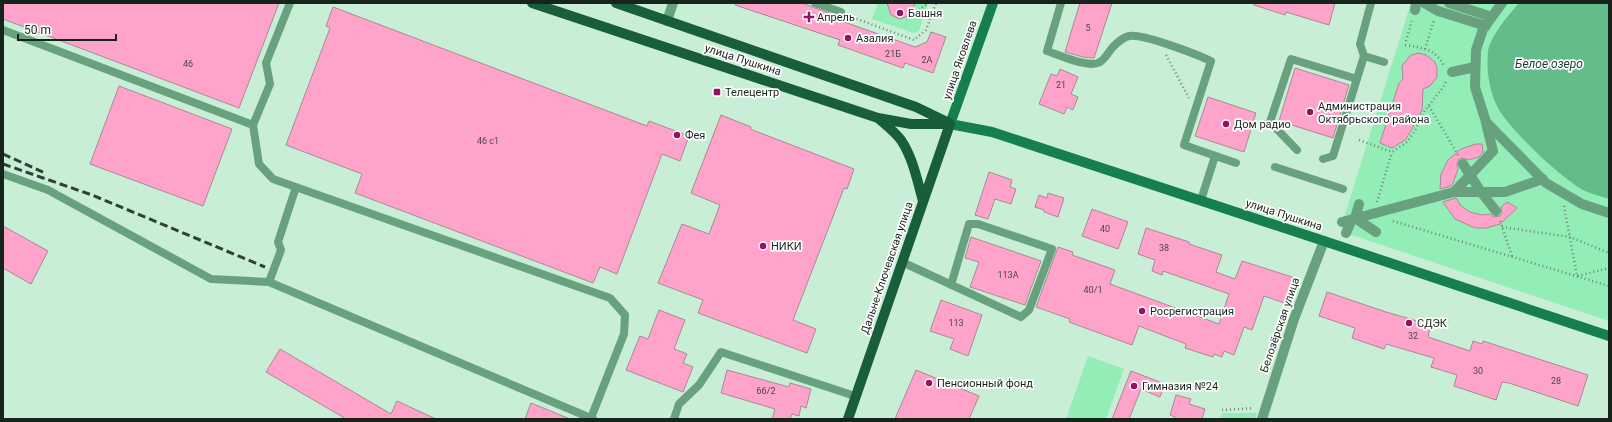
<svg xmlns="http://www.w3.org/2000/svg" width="1612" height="422" viewBox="0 0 1612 422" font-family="Roboto,sans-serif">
<rect width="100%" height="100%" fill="#c9eed6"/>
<path fill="#93edb7" d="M878,3H928L919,31L914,33L872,19Z
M1411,3H1609V321L1346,233L1342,224Z
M1088,356L1124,369L1106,419H1066Z
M1222,413H1257L1255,419H1220Z"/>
<path fill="#63bc89" d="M1519,3H1609V199C1601,196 1591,194 1583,190C1560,177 1516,135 1501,113C1490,96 1486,72 1488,52C1490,36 1509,15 1519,3Z"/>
<path fill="#fea4cb" stroke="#ac8796" d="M3,3H279L239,108L3,19Z
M735,3H802L834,15L833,18L915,47L927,42L931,32L946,37L933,73L905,63L903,68L838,45L840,40L735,5Z
M887,3H915L910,15L900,19L891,15Z
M1080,3H1112L1094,58L1083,57L1065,52Z
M1254,3H1335L1329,25L1286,12L1285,15L1254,5Z
M333,7L647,126L649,121L689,136L680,161L662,154L617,274L600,267L593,283L355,193L362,174L286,145L330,28L326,26Z
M1419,53L1426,55L1435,62L1437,68V77L1430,86L1423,89L1422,110L1411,131L1405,140L1392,148L1380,143L1399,83L1403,79L1402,66L1411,55Z
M1295,68L1349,85L1333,138L1279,121Z
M1060,69L1078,77L1071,94L1078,97L1073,110L1067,107L1064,114L1039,104L1051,74L1057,76Z
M119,86L232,129L203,206L90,164Z
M1208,97L1256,113L1244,152L1195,136Z
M721,115L751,127L750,129L854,169L847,189L844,188L793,320L816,329L807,353L698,313L703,300L658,283L682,224L709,234L720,205L691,193Z
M1476,144H1482L1483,152L1479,157L1468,160L1463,158L1459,159L1457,164L1458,169L1453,183L1451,186L1440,189L1441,174L1448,160L1461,149Z
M989,172L1012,180L1010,187L1016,189L1011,204L995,199L988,219L975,215Z
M1048,193L1064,198L1058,217L1044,212V210L1035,207L1039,195L1047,198Z
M1456,198L1461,206L1470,212L1482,215L1490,214L1494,217L1500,216L1502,213L1501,207L1507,202L1517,208L1500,224L1486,228H1475L1455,219L1443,202Z
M1092,209L1128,222L1118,249L1082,236Z
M3,226L48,251L31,284L3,268Z
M1146,228L1189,242V244L1222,255L1216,272L1235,279L1242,261L1298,279L1290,305L1264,296L1252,330L1244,327L1234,355L1224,351L1222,357L1214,354L1213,357L1185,348L1186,344L1139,326L1132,345L1069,322L1070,319L1036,307L1058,247L1073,252L1072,255L1115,270L1110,284L1219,324L1229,294L1163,271L1162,275L1152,271L1155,260L1138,254Z
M971,237L1041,261L1025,305L970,287L979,262L965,258Z
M1327,292L1386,312L1431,325L1428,337L1470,351L1473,341L1482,344L1483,341L1588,375L1578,406L1509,383L1502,382L1496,400L1454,386L1457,375L1431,367L1434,358L1386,344L1384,349L1352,338L1355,328L1319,316Z
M941,300L982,315L968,356L950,349L954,339L930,331Z
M659,310L685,320L674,349L687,354L683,363L693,367L683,392L626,370L640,336L648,339Z
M280,349L391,414L397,401L436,419H346L266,372Z
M727,370L789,387L790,383L811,389L806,408L801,406L799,416L792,414L790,419H772L775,409L721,393Z
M916,370L979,396L969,419H895Z
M1131,371L1165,384L1160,397L1141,389L1129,419H1112Z
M1176,395L1191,399L1189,404L1205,409L1202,419H1174L1175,417L1170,415Z
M531,403L570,419H525Z"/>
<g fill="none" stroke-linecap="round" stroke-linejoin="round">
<path stroke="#6e8777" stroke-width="2.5" stroke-dasharray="1 3" stroke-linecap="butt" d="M912,10L916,12L929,3
M849,16L914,40L926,30L936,3
M1406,41L1412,20
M1405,45C1422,48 1436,49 1444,66
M1425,49L1434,20
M1166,55L1189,98
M1429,106L1458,155
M1359,140L1392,152L1407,142L1415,131L1425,110L1445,85L1446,80
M1377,202L1392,152
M1564,206L1577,276L1609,268
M1393,221L1609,286
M1500,221L1512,256
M1502,227L1570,237L1609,253
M1222,410L1254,408"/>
<path stroke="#68a17e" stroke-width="8" d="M290,3L266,63L270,84L253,125L259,164L273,179L610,298L625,315L624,334L591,418
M815,3L841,12
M1061,3L1047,51C1059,55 1089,69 1100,62C1105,59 1108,53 1112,48C1117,43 1121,38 1129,36C1144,34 1196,54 1211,61L1184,145L1236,163
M1371,3L1360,44L1364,56L1384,62
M3,30L253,125
M1297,150L1270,122L1291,59L1357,79
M1323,159L1333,156L1364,56
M1275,167L1343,189
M3,174L48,190L211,279L269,282L593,419
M1201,200L1215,156
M902,262L1021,317L1029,310L1052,249L978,224H969L951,285
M269,282L281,250L278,242L296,187
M674,419L679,404L699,385L721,352L855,396"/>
<path stroke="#68a17e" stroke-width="10" d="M1424,3L1438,11L1486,26
M1449,3L1492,17
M1502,3L1483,29L1476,50L1475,87L1486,122L1546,183L1582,204L1609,213
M1415,10L1416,3
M1452,72L1475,67
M1463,164L1481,192L1496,211
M1454,192L1493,151L1486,123
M1359,204L1355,218L1376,232
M1342,222L1454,192H1505L1543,179
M1346,233L1350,224"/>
<path stroke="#68a17e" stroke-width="10" d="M667,21L673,3
M1262,419L1294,319L1324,241"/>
<path stroke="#157f4e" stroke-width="10" d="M993,3L950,124L992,132L1324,241L1609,336"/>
<path stroke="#195e3b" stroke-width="10" d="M532,3L878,118L911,124H950
M616,3L916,107L949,123
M879,119C886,125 895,132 901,140C913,158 917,180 923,201
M848,419L950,124"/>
<path stroke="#2f4136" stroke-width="3" stroke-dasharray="8 4" stroke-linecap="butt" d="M3,154L45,173
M3,164L92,195L265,267"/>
</g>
<g fill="#9a0f61" stroke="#fff" stroke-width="1.5">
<circle cx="900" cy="13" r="4"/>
<path d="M807 11h4v4h4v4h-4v4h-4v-4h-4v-4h4z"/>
<circle cx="848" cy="38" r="4"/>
<rect x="713" y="88" width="8" height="8" rx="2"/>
<circle cx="1310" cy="112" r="4"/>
<circle cx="1226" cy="124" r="4"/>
<circle cx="677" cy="135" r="4"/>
<circle cx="763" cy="246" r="4"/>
<circle cx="1142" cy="311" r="4"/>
<circle cx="1409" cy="323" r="4"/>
<circle cx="929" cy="383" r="4"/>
<circle cx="1134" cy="386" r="4"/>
</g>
<g text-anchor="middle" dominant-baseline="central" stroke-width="3.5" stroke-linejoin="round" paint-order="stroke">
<g font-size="9" fill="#504447">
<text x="1088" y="28">5</text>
<text x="893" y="54">21Б</text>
<text x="927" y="60">2А</text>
<text x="188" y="64">46</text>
<text x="1061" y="85">21</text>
<text x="488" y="141">46 с1</text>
<text x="1105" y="229">40</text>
<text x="1164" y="248">38</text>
<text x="1008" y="275">113А</text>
<text x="1093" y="290">40/1</text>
<text x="956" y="323">113</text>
<text x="1413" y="336">32</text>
<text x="1478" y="371">30</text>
<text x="1556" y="381">28</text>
<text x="766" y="391">66/2</text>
</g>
<g font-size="11" fill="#16241b" stroke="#fff" text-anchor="start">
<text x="908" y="13">Башня</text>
<text x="817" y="17">Апрель</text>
<text x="856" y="38">Азалия</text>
<text x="725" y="92">Телецентр</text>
<text x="1318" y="106">Администрация<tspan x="1318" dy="13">Октябрьского района</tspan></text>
<text x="1234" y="124">Дом радио</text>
<text x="685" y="135">Фея</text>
<text x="771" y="246">НИКИ</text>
<text x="1150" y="311">Росрегистрация</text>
<text x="1417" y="323">СДЭК</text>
<text x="937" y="383">Пенсионный фонд</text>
<text x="1142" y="386">Гимназия №24</text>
</g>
<g font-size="11" fill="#16241b" stroke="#fff">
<text transform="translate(743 60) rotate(18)">улица Пушкина</text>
<text transform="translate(960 60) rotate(-71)">улица Яковлева</text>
<text transform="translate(1284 215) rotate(18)">улица Пушкина</text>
<text transform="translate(887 268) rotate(-71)">Дальне-Ключевская улица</text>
<text transform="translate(1280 325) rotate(-71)">Белозёрская улица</text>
</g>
<g font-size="12" font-style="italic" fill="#193f2a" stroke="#fff">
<text x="1549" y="64">Белое озеро</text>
</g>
</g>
<rect width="1612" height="422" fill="none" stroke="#16241b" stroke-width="8"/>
<path d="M18 34v6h98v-6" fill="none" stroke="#16241b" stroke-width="2"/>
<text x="24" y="34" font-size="12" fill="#16241b" stroke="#ffffff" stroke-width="3" paint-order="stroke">50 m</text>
</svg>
